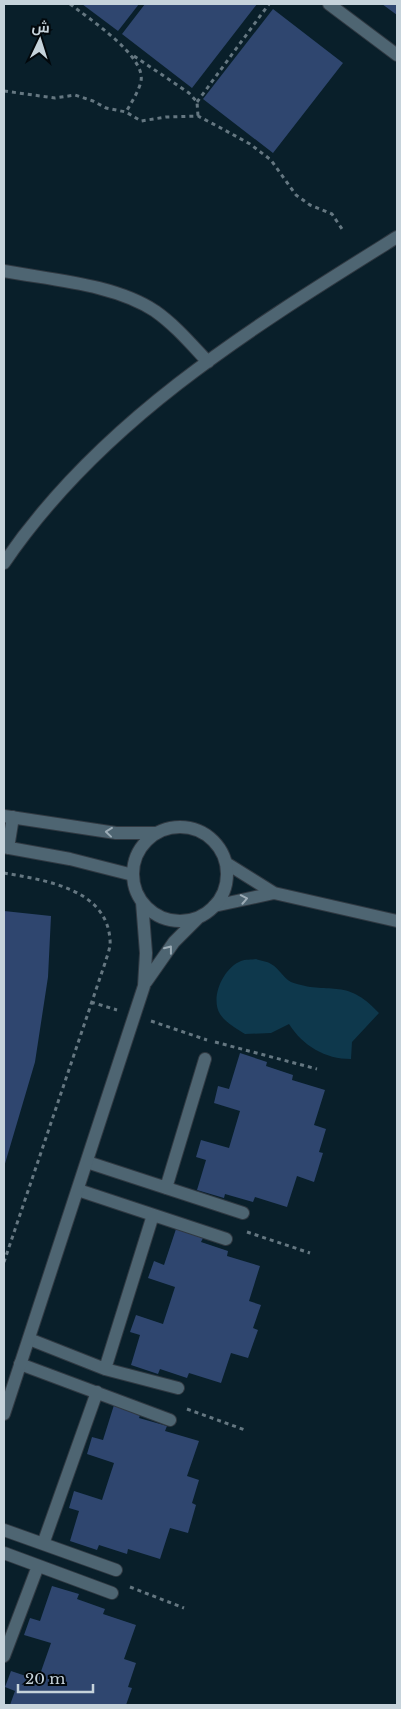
<svg xmlns="http://www.w3.org/2000/svg" width="401" height="1709" viewBox="0 0 401 1709" font-family="'Libre Baskerville',Cairo,serif">
<rect width="100%" height="100%" fill="#091f2a"/>
<path fill="#0e384c" d="M256,959C261,961 267,961 271,964C279,968 283,978 291,982C329,996 345,976 379,1013L352,1042L351,1059C325,1059 303,1046 289,1024L271,1033L245,1034C237,1029 225,1022 220,1014C210,998 223,968 241,961C245,959 252,960 256,959Z"/>
<path fill="#2f466f" d="M82,4H139L118,31Z
M145,4H257L192,88L122,34Z
M382,4H397V15Z
M273,9L343,63L273,153L203,99Z
M4,911L51,916L48,977L35,1062L4,1167Z
M240,1053L267,1062L266,1066L293,1075L292,1080L325,1090L314,1125L326,1129L319,1152L323,1153L314,1182L297,1176L287,1207L255,1197L253,1202L225,1194L224,1198L197,1190L206,1160L196,1157L201,1140L229,1148L240,1111L214,1103L218,1086L229,1089Z
M176,1229L203,1238L201,1242L228,1251L227,1256L260,1266L249,1301L261,1305L253,1328L258,1330L248,1358L231,1353L221,1383L189,1373L187,1378L160,1369L158,1374L131,1365L140,1335L130,1332L136,1315L163,1324L175,1287L148,1278L154,1261L164,1265Z
M114,1405L141,1413L139,1418L167,1426L165,1431L199,1441L187,1476L199,1480L192,1503L196,1505L188,1533L170,1528L160,1559L128,1549L127,1554L99,1545L97,1550L70,1541L79,1511L69,1508L74,1491L102,1500L114,1463L87,1454L92,1437L103,1440Z
M52,1586L79,1594L77,1599L105,1609L103,1614L136,1625L124,1659L136,1663L128,1687L132,1688L126,1705H10L15,1691L5,1687L11,1671L38,1680L51,1643L24,1635L30,1618L40,1621Z"/>
<g fill="none" stroke-linecap="round" stroke-linejoin="round">
<defs>
<path id="lane" d="M226,863L274,893L397,921
M214,906L274,893
M87,1162L243,1213
M166,1188L205,1059
M78,1190L226,1239
M29,1339L105,1369L178,1388
M20,1364L170,1420
M105,1369L153,1215
M4,1530L116,1570
M43,1544L97,1392
M4,1553L112,1593
M4,1656L38,1566"/>
<path id="street" d="M329,4L397,55
M4,271C52,280 114,284 155,311C175,325 191,344 208,362
M4,563C102,419 253,327 397,237
M4,816L116,833H157
M133 874a47 47 0 1 1 94 0a47 47 0 1 1-94 0Z
M4,847L70,859L133,875
M8,848L13,817
M146,982L174,942L198,918
M4,1414L144,986L146,953L142,902"/>
</defs>
<use href="#lane" stroke="#303942" stroke-width="14"/>
<use href="#street" stroke="#303942" stroke-width="14"/>
<path stroke="#657781" stroke-width="3" stroke-dasharray="4 4" stroke-linecap="butt" d="M70,4C88,18 146,56 141,81C139,91 131,103 126,112
M134,56L189,93L197,102L198,116
M4,91L55,98L75,95L93,101L106,108L126,112L141,121L166,117L198,116L219,127L250,144L271,160L296,195L310,205L332,214L344,232
M197,102L269,4
M4,873C43,880 107,888 110,940C111,947 107,956 105,963L4,1262
M91,1002L117,1010
M151,1021L207,1040
M215,1042L317,1069
M247,1232L310,1253
M187,1409L245,1430
M130,1587L184,1608"/>
<use href="#lane" stroke="#4e6572" stroke-width="12"/>
<use href="#street" stroke="#4e6572" stroke-width="12"/>
</g>
<defs><path id="oneway-chevron" d="M-2-3.5L2.5 0L-2 3.5" fill="none" stroke-width="1.6" stroke-linecap="round" stroke-linejoin="round" transform="scale(1.25)"/></defs>
<g stroke="#9cacb6">
<use href="#oneway-chevron" transform="translate(109 832) rotate(-174)"/>
<use href="#oneway-chevron" transform="translate(244 899) rotate(-11)"/>
<use href="#oneway-chevron" transform="translate(169 949) rotate(-52)"/>
</g>
<rect width="401" height="1709" fill="none" stroke="#c6d3db" stroke-width="10"/>
<g transform="translate(40 40) rotate(4)" stroke="#02080c" stroke-width="4" paint-order="stroke">
<path d="M0-4L9 19L0 12L-9 19Z" fill="#c6d3db"/>
<text y="-8" font-size="14" font-weight="bold" text-anchor="middle" fill="#c6d3db">ش</text>
</g>
<path d="M18 1684v8h75v-8" fill="none" stroke="#c6d3db" stroke-width="2.5"/>
<text x="25" y="1684" font-size="15" fill="#c6d3db" stroke="#02080c" stroke-width="4" paint-order="stroke">20 m</text>
</svg>
